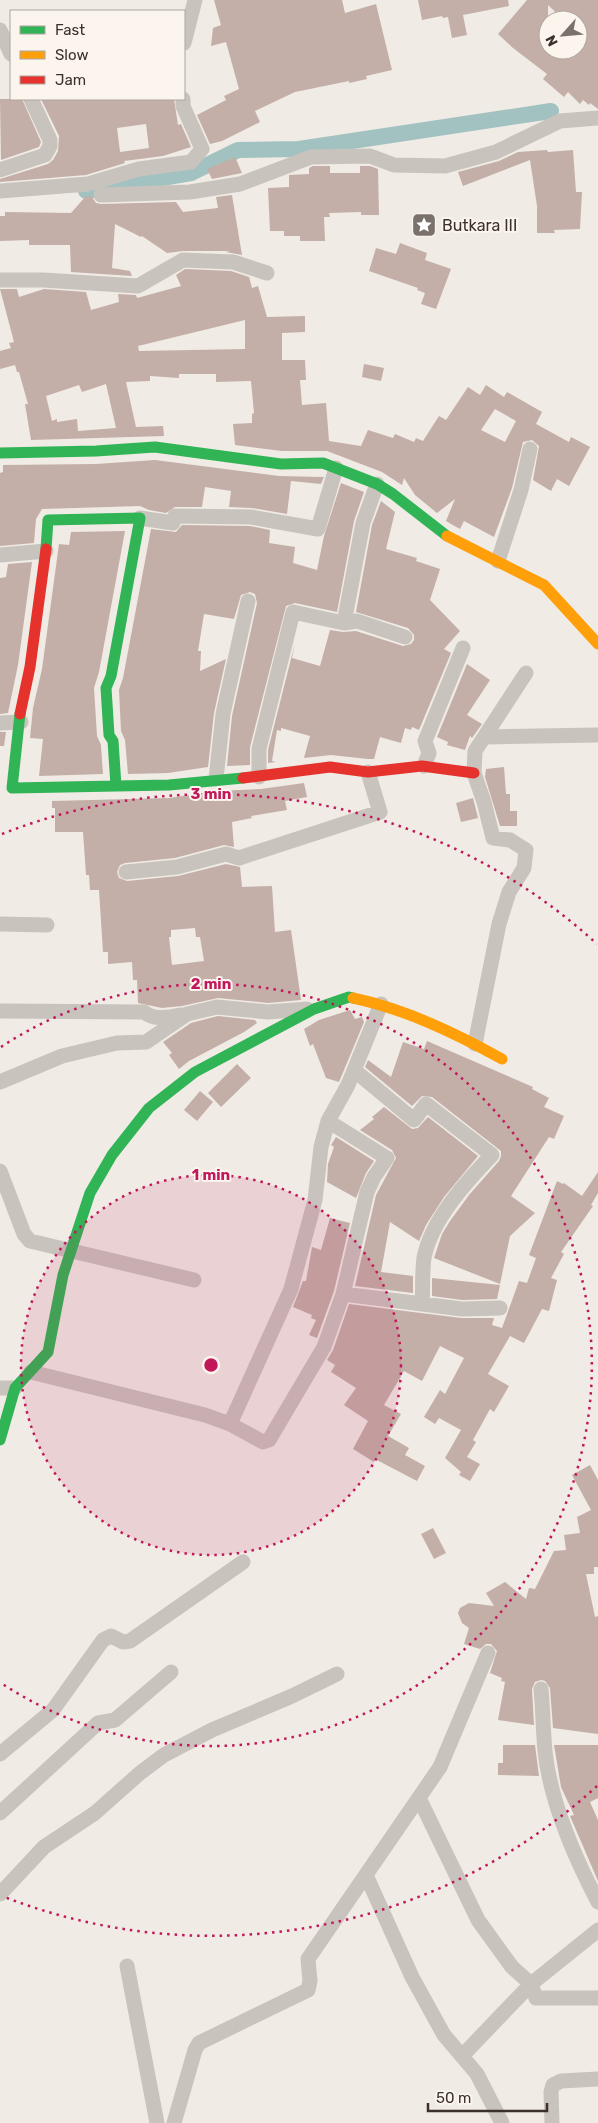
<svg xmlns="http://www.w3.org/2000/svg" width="598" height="2123" viewBox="0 0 598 2123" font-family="Rubik,sans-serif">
<rect width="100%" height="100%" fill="#f0ebe5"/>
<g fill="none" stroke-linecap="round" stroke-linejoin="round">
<path stroke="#a1c2c1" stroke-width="16" d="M86,191L191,173L238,150L299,149L551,111"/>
</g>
<path fill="#c3afa7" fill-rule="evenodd" d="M214,0H342L345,13L376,4L392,70L366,76L367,79L349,83V81L295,92L255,111L260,122L222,141L210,144L197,115L226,100L224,96L239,89L226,42L211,46L213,28L221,25Z
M418,0H508L509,6L463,15L467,35L452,38L448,17L443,18L442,16L422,20Z
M527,0H598V109L590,103L589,105L583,100L580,104L568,92L564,97L543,79L547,74L513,48L498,34ZM548,5L564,20H578V31L585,36L578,44V50H573L568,55L559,50H548Z
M0,99H22L41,142L39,147L1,160Z
M41,99H174L178,125L181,124L191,147L163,156L124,161L125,163L86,175L0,182V179L48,164L53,160L58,151L59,136ZM146,124L149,148L120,152L117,128Z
M547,150L548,152L573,150L576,192H582L580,229L554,230L555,233H537V206L530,160L463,186L458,172L499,161L518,152Z
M235,157L242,173L212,179L207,169Z
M313,166H330V173H360V166H370L378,169L379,215H361V212L329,213L330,217H324L325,241H300V236H284V231H270L268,188L289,187V175L309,174V168Z
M232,195L242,255L226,252L230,251H183L167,253L142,236L141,237L115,224L112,268L130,271L132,276L71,272L70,245H29V240L0,241V216H5V212L71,213L86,196L92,197L96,203L101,204L176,202L183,212L218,208L216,197Z
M400,243L427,253L425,260L451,269L436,309L421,304L425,293L417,290L418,288L369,271L376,248L396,254Z
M185,269L231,271L249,277L252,288L258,286L267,317L305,316V332L282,333V360H305L306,380H300L302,405L326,403L329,441L361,446L368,430L393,438L395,434L414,442L416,438L423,441L439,416L446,420L468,387L480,395L486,385L504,397L507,392L542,412L536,424L569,442L571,437L590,447L569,486L557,479L551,491L533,480L539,446L532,440L523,442L512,488L494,537L464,521L460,529L451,524L446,521L455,499L437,513L415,495L404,478L402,485L382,472L327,451H282L235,445L233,424L252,423V414L254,413L251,381L216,382V374H179V378L150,376V381L126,382L136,427L163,426L164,436L31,440L25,404H28L19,372H17L15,365L0,369V351L11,348L9,343L14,342L0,289H17L19,297L44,289L86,292L91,310L119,302L118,294L136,295L137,298L181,286L176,275ZM245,320V349L139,351L138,346ZM106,384L116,428L78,431L77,419L57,422V419L52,421L46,396L79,385L82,392ZM495,409L516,421L505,442L481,430Z
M364,364L384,368L381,381L362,377Z
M155,460L279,476L324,477L321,484L291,481L287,514L252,508L229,507L231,491L205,487L202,507H175L166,513L149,510L140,506L42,509L36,519L34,543L0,546V473L3,472V465L96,464Z
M341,483L364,492L354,521L337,612L295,603L286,606L250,747V765L227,766L232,716L257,603L255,594L250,592L241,595L234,619L204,614L198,651H201L200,671L226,659L214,713L208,767L168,773L128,774L125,740L121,731L119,690L123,678L151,529L176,532L182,525L250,526L270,530L269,543L295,547L293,563L317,570L324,536Z
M381,501L395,512L386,549L417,558L416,561L440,569L430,600L460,631L444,649L451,653L419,730L412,727L411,730L405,728L401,743L380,737L374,759H368L331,755L304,758L310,736L281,728V731L277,730L272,761L276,762L268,763V750L295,643L292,658L320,666L330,630L343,632L356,631L403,646L411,644L414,640V635L408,628L356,612L372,525Z
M125,531L99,672L94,688L97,736L101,745L103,774L39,776L43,739L30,738L33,708L42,669L59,544L69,545L71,532Z
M32,562L18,665L8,713L0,714V578L6,577L8,564Z
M467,664L490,680L467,715L482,724L472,738L470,736L465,750L447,745L448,742L437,737Z
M0,732H6L4,746H0Z
M504,767L506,794H510V811H517V826H500L485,777L486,769Z
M304,783L307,797L285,801L287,810L251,816L252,818L232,822L234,847L224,845L175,858L125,863L120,865L117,872L119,878L127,881L178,876L226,864L240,867L242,887L272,886L275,932L291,930L301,1000L268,1003L218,998L182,1006L162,1008L138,1003L137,980H133L132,962L108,964V952H103L99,890H90L89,875H86L83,832H55V808H52V801L169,798L217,791L261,789ZM195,928L196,937H200L204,961L172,965L169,937H171V930Z
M473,798L478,818L461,822L456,803Z
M350,1010L355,1019L362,1017L364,1022L339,1082L326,1078L313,1044L310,1046L304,1029L319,1020Z
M218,1016L255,1020L257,1023L244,1032L189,1061L179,1069L169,1055L172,1053L163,1042L191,1023Z
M427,1041L533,1087L532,1089L549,1098L544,1107L564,1116L554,1139L549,1137L511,1196L535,1213L510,1236L500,1284L434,1258L442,1234L450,1221L469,1195L499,1161L501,1156V1151L432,1097L422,1096L412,1106L365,1067L368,1060L391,1077L403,1042L424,1049Z
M237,1064L251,1078L221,1107L208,1093Z
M200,1091L213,1102L197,1121L184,1110Z
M384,1107L412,1129L418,1128L428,1117L478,1156L444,1197L426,1225L419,1241L390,1222L381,1272L413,1276V1293L355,1286L376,1195L396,1158L392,1150L360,1130L374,1119L372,1117Z
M336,1137L374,1161L366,1173L356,1198L327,1182L328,1164L334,1147L331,1145Z
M598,1172V1193L591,1205L593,1206L561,1252L564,1254L551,1278L557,1280L549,1311L542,1309L524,1343L510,1336L488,1374L509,1386L494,1412L490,1409L473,1440L476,1442L467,1457L480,1464L470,1481L459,1475L461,1472L445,1458L461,1430L439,1418L435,1424L424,1417L440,1390L445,1394L464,1358L440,1346L422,1381L404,1371L384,1405L401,1414L388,1436L409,1448L405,1455L425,1466L417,1481L375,1459L374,1462L353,1449L368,1421L344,1405L356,1388L331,1372L335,1365L327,1360L333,1350L349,1304L461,1318H494L492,1325L502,1328L519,1281L527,1283L536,1258L529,1255L557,1181L563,1184L564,1183L582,1196Z
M330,1218L350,1223L334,1291L317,1338L309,1335L316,1320L311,1318L312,1315L293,1307L303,1281H306L312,1247L321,1250Z
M432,1278L500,1285L497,1299L462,1300L432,1296Z
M590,1465L598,1480V1567H594V1574H586L595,1617L598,1616V1734L553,1728L550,1688L545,1681L541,1680L535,1682L532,1689L534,1725L498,1720L505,1682L501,1681L502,1678L490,1673L497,1651L491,1644H486L480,1649L464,1644L469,1628L462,1623L458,1613L460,1608L469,1603L494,1606L486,1593L505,1582L526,1599L529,1588L535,1589L554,1551L566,1550L564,1535L580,1533L577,1517L591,1510L572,1475Z
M433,1528L446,1553L434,1559L421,1534Z
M503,1745H535L539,1776L498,1775V1763H503Z
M554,1745H598V1798L590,1802L598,1820V1881L570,1816L574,1815L561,1787Z"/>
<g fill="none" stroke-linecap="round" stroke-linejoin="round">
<path stroke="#c9c3be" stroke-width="15" d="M0,30L11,54
M184,43L195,0
M0,170L45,155L50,146V140L31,99
M0,191L88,184L139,169L191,162L202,149L183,106V99
M101,195L190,192L240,184L311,157L370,156L394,165L445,166L496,152L560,121L598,118
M0,280H43L138,286L183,260L233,262L267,273
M140,518L173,523L175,516L251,517L318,529L336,468
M0,555L46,551
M498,561L521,490L530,449
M344,623L363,523L377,484
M0,723L21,722
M485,737L598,735
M424,766L429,753L425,741L463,648
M259,777V749L293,612L344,623L357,621L405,637
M216,779L223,714L248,601
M126,872L177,867L226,854L239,858L380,812L368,772
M0,924L47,925
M0,1011L144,1012C156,1021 167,1017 181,1015
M475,1044L499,924L509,892L524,868L526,850L510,840L493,838L484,802L474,773L475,751L526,673
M354,1070L414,1120L426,1104L492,1155C467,1181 431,1220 424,1258C422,1272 423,1289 422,1304
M0,1082L62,1056L117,1043L146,1042L187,1014L217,1007L268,1012L307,1009
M0,1171L24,1234L30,1241L194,1280
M343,1294L462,1309L500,1308
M31,1372L205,1415L230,1424L263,1442L269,1440L324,1347L343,1294L367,1192L374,1177L387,1158L328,1121
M0,1388H15
M230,1424L291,1289L315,1200L321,1147L328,1121L348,1085L381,1004
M541,1689C543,1710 543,1730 545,1751C550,1800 575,1858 598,1902
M0,1754L53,1710L103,1640L111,1636L123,1642L130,1641L243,1562
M419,1798L478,1920L512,1967L531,1984L536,1998H598
M0,1813L98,1723L115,1720L171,1672
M366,1875L412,1977L444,2035L477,2074L502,2123
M0,1894L44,1847L95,1813L140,1773L164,1755L212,1730L292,1696L337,1674
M127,1966L157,2123
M462,2056L531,1984L598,1930
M174,2123L195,2050L199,2043L308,1990L310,1981L308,1959L440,1767L488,1653
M552,2123L551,2092L553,2085L561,2081L598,2079"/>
<path stroke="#30b455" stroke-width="11" d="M0,453L96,451L155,447L281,464L323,463L377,484L393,494L447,536
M46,549L48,520L140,518L111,676L106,688L109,735L113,741L116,786
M20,714L12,788L169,785L243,778
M0,1440L15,1388L48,1352L63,1275L90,1193L112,1155L149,1108L195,1072L314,1009L349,997L353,998"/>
<path stroke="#ff9f0a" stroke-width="11" d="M447,536L544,585L598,644
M353,998C405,1009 455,1033 502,1059"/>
<path stroke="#e5322d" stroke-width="11" d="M20,714L30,667L46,549
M243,778L330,767L368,772L422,766L474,773"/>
</g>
<circle cx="211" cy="1365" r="190" fill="#c2185b" fill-opacity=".12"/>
<g fill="none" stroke="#c2185b" stroke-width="2.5" stroke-dasharray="2.5 5">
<circle cx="211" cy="1365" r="190"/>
<path d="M1 1047A381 381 0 1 1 1 1683"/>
<path d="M597 1786A571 571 0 0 1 2 1896M2 834A571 571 0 0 1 597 944"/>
</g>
<defs>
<symbol id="sight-square" viewBox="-11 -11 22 22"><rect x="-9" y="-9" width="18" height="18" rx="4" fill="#7a716c" stroke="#fbf5ee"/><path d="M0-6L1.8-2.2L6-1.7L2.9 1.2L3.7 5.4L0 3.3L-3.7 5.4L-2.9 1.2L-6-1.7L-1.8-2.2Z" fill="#fff"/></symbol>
</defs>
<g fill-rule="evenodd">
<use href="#sight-square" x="410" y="211" width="28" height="28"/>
</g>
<g text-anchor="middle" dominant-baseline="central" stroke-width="4" stroke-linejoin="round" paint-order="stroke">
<g font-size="16" fill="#3b302b" stroke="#fbf5ee" text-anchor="start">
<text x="442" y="225">Butkara III</text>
</g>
</g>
<circle cx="211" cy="1365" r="8" fill="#c2185b" stroke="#fbf5ee" stroke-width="2.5"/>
<g font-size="15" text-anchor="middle" font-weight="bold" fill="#c2185b" stroke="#fbf5ee" stroke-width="4" stroke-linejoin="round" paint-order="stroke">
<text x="211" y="799">3 min</text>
<text x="211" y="989">2 min</text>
<text x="211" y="1180">1 min</text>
</g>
<rect x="10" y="10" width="175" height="90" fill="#fbf5ee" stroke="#aea6a0"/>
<rect x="20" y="26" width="25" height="8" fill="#30b455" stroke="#aea6a0"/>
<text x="55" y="35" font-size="15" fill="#3b302b">Fast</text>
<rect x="20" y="51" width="25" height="8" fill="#ff9f0a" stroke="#aea6a0"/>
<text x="55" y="60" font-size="15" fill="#3b302b">Slow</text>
<rect x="20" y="76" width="25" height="8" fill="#e5322d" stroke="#aea6a0"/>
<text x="55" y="85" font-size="15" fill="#3b302b">Jam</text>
<g transform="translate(563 35) rotate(243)"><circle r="24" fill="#fbf5ee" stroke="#aea6a0"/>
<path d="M0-4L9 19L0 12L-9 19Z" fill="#7a716c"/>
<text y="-8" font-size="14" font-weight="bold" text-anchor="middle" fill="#3b302b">N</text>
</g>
<path d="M428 2103v8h119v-8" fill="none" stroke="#3b302b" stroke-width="2.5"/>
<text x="436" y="2103" font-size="15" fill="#3b302b" stroke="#fbf5ee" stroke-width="4" paint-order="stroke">50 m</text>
</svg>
